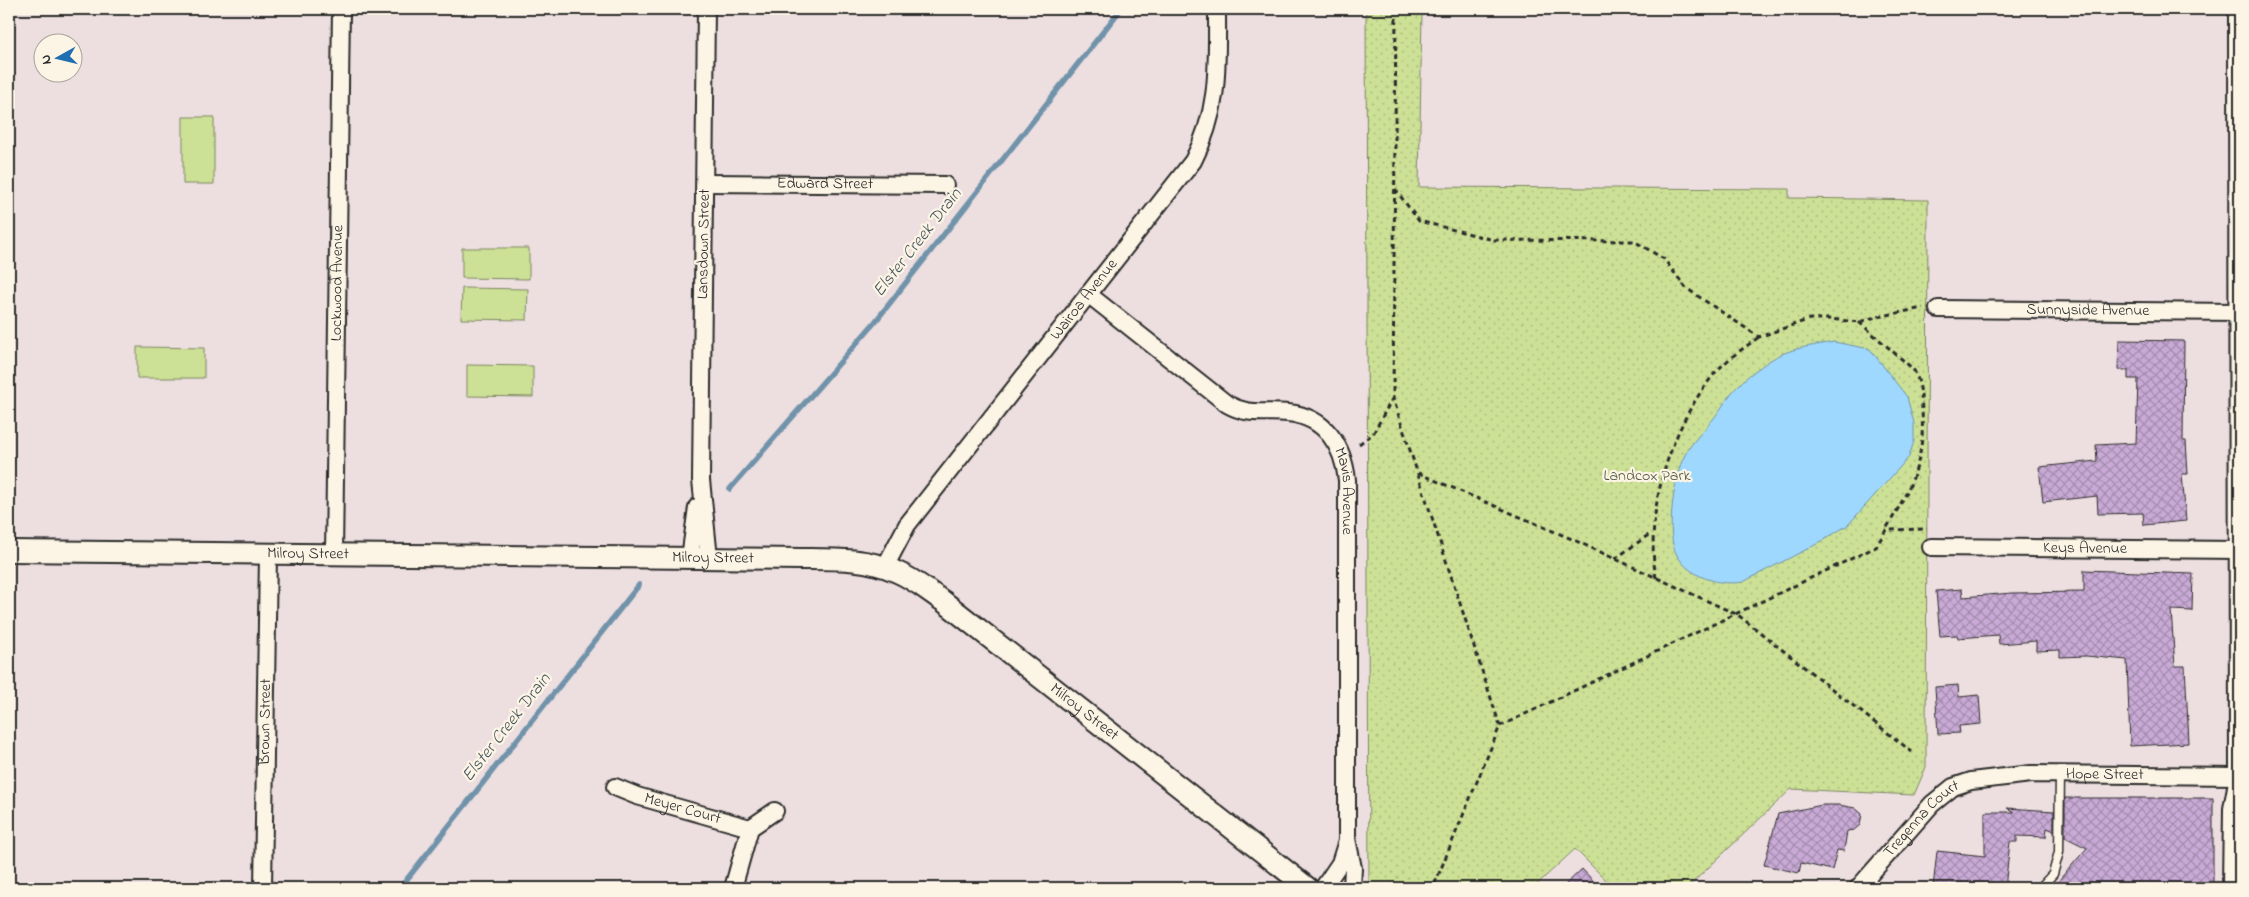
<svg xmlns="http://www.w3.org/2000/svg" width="2249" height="897" viewBox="0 0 2249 897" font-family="'Indie Flower',sans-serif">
<defs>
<pattern id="park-dots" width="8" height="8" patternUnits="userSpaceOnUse" patternTransform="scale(1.25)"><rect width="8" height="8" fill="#cce196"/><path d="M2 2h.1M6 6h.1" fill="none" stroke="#afc181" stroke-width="1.8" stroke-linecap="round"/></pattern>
<pattern id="building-cross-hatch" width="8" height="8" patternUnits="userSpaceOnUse" patternTransform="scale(1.25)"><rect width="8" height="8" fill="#c9aad6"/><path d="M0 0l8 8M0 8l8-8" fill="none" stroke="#a38bae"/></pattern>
</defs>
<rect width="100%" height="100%" fill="#eddee0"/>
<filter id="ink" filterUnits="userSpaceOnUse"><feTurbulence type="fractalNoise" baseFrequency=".02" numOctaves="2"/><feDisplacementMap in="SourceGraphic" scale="10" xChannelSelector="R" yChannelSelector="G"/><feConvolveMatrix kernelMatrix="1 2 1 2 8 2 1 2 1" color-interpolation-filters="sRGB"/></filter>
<g filter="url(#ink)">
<path fill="#cce196" stroke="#7c8660" d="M183,117H214V184H183Z
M462,248H529V279L462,278Z
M462,288L528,289L527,320L461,319Z
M137,347L204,348V378H137Z
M467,365L533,366V397L467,396Z"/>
<path fill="url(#park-dots)" stroke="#7c8660" d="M1366,9H1422L1419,187L1789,189V198L1928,200L1926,753V767L1914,795L1791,789L1687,888H1614L1575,849L1533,888H1369Z"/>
<path fill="#9fd8ff" stroke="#7193aa" d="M1834,342L1870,349L1907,397L1914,423V441L1909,457L1848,525L1815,545L1743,582C1719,586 1689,577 1677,555C1665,535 1674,482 1682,461C1689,444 1703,432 1714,418C1722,408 1729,394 1739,385C1747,376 1759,368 1769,361C1788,348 1812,346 1834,342Z"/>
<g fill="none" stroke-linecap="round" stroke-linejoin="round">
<path stroke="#7193aa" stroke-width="5.5" d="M730,489L875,322L1121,9
M400,888L639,585"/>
</g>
<path fill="url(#building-cross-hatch)" stroke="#2b2b2b" d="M2119,340L2184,341L2183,441H2186L2188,474H2182L2186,521L2144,525L2143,513L2098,514L2097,496L2043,502L2039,467L2097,461L2096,445L2136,443L2138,379H2128V370H2118Z
M2084,570L2193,574L2192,611L2171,610L2175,666H2185L2189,743L2130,746L2127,660L2086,656L2060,657V650L2036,651V641L1999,644L1998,635L1958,638L1957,635L1940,636L1936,591L1962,589L1963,597L2012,593L2084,592Z
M1958,685L1959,697L1979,695L1981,724L1959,726L1960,733L1938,734L1935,687Z
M2065,798H2213V888H2052L2087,848L2065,837Z
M1822,805H1839L1855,808L1862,814L1860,825L1854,830L1847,831L1844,851L1837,850L1832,870L1801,863L1799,873L1764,865L1778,814Z
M2007,808L2054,811V831L2047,828L2046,837L2017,836V842H2010L2005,888H1933L1937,851L1985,856V812H2014Z
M1582,869L1600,888H1562Z"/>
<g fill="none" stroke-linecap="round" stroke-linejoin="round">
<defs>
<path id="service" d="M2040,888L2053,874L2059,852L2060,774"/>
<g id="minor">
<path d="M706,9L701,480L709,558"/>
<path id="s1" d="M705,183L945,185"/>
<path id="s2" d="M1088,294L1227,404C1250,417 1264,410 1288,413C1326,417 1343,446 1347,480V839L1353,868L1352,888"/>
<path id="s3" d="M1938,309L2239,312"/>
<path id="s4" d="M1931,547L2240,550"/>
<path id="s5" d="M334,555L341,9"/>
<path d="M690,558L697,507"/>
<path id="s6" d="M885,567L907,525L1193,161C1220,110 1217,65 1217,9"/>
<path id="s7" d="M615,787L637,796L750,828"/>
<path id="s8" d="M263,888L268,555"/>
<path d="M733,888L750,828L775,811"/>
<path d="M1323,888L1340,863L1347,841"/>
<path id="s9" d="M1858,888L1932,804L1953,787L1971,781L2031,774L2240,776"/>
</g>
<g id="tertiary">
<path id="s10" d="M9,551L802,559C834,559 868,558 897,572C914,579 928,591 943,601L1308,888"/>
<path d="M2233,888L2234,809L2240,776L2239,9"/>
</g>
</defs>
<use href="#service" stroke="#2b2b2b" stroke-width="11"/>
<use href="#minor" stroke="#2b2b2b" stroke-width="20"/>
<use href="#tertiary" stroke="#2b2b2b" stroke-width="24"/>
<path stroke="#2b2b2b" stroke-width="3" stroke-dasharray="5 4" stroke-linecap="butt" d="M1396,9L1393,398L1500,726L1433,888
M1395,189L1419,221L1494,240L1634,241L1664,259L1686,288L1759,337L1810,319H1828L1859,322L1872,318L1923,308
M1859,322L1913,369C1921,382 1921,395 1922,410C1925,461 1912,486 1886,529
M1359,444L1373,434L1392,399
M1418,473L1574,540L1738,615L1912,752
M1615,559L1651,533
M1656,578C1644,510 1671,426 1715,373C1727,359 1744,348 1759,337
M1500,726L1857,556L1876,547L1886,530L1927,529
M1406,888L1433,887"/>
<use href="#service" stroke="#fcf5e5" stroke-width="8"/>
<use href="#minor" stroke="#fcf5e5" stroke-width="16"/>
<use href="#tertiary" stroke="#fcf5e5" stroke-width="20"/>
</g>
</g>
<g text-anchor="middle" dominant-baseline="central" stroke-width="4.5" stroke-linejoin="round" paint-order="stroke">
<g font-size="16" fill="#2b2b2b" stroke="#fcf5e5">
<text stroke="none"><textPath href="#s1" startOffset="120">Edward Street</textPath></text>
<text transform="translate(704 244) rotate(-89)">Lansdown Street</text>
<text stroke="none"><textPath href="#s5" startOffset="272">Lockwood Avenue</textPath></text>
<text stroke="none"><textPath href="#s6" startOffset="334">Wairoa Avenue</textPath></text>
<text stroke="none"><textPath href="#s3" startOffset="150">Sunnyside Avenue</textPath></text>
<text stroke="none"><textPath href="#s2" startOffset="348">Mavis Avenue</textPath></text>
<text stroke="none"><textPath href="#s4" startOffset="154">Keys Avenue</textPath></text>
<text stroke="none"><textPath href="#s10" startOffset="299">Milroy Street</textPath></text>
<text stroke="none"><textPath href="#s10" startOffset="704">Milroy Street</textPath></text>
<text stroke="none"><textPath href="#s10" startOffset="1124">Milroy Street</textPath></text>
<text stroke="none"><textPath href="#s8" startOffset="166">Brown Street</textPath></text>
<text stroke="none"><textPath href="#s9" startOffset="292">Hope Street</textPath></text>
<text stroke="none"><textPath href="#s7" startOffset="71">Meyer Court</textPath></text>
<text stroke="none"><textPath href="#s9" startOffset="94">Tregenna Court</textPath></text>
</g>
<g font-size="16" fill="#535846" stroke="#fcf5e5">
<text x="1647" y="476">Landcox Park</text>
</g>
<g font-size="18" font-style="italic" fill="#485660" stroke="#fcf5e5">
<text transform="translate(918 243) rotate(-52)">Elster Creek Drain</text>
<text transform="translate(507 728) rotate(-52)">Elster Creek Drain</text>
</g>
</g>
<rect width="2249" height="897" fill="none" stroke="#fcf5e5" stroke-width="30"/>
<rect x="15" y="15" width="2219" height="867" fill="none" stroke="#2b2b2b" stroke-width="2" filter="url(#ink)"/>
<g transform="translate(58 58) rotate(262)"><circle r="24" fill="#fcf5e5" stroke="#a8a49b"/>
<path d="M0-4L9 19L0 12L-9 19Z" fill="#1f6fb2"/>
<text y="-8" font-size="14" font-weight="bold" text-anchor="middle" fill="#2b2b2b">N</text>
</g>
</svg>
